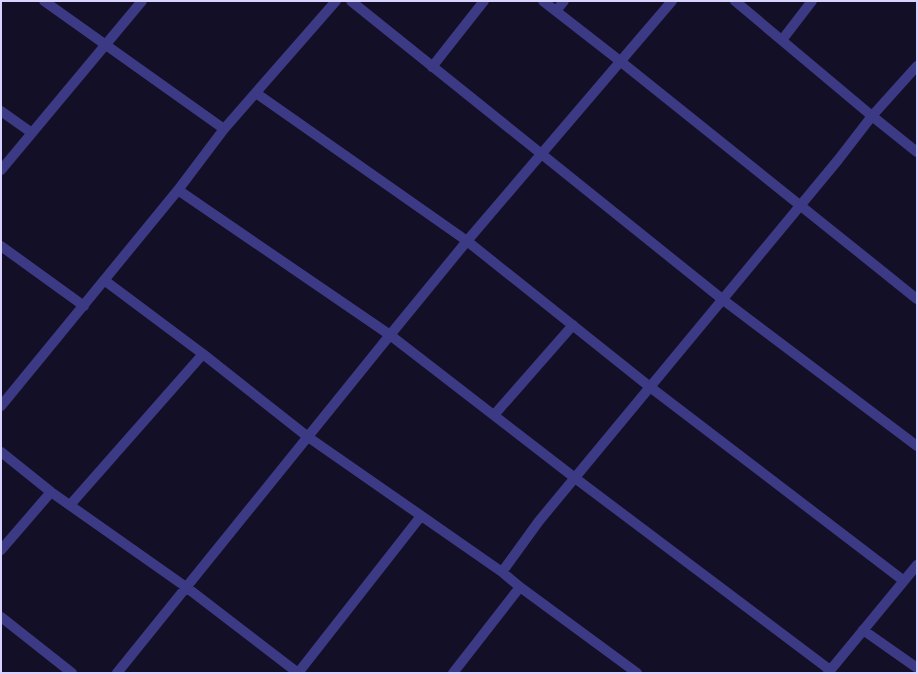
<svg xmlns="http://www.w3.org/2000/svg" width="918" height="674" viewBox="0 0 918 674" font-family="'Space Grotesk',sans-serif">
<rect width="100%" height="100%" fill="#130f26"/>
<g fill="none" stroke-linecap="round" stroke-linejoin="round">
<path stroke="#3d3a85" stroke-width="10" d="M44,1L224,129
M351,1L722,299L917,446
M543,1L620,61L917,299
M735,1L872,116L917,152
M556,11L564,1
M782,40L812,1
M432,67L484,1
M256,93L467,241L650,387L904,581
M1,111L32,133
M1,170L142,1
M178,190L390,335L575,478L830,670
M1,246L84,306
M104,280L203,354L308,437L502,572L520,587L637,673
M1,406L178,190L224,129L336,1
M494,415L573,325
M1,452L51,492L186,587L298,673
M70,505L203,354
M1,550L51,492
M502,572L539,521L838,160L872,116L917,66
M1,617L72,673
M863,630L917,668
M117,673L390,335L467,241L672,1
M298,673L421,516
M453,673L520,587
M828,673L917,565"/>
</g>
<rect width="918" height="674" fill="none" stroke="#d9d4ff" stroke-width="4"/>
</svg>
